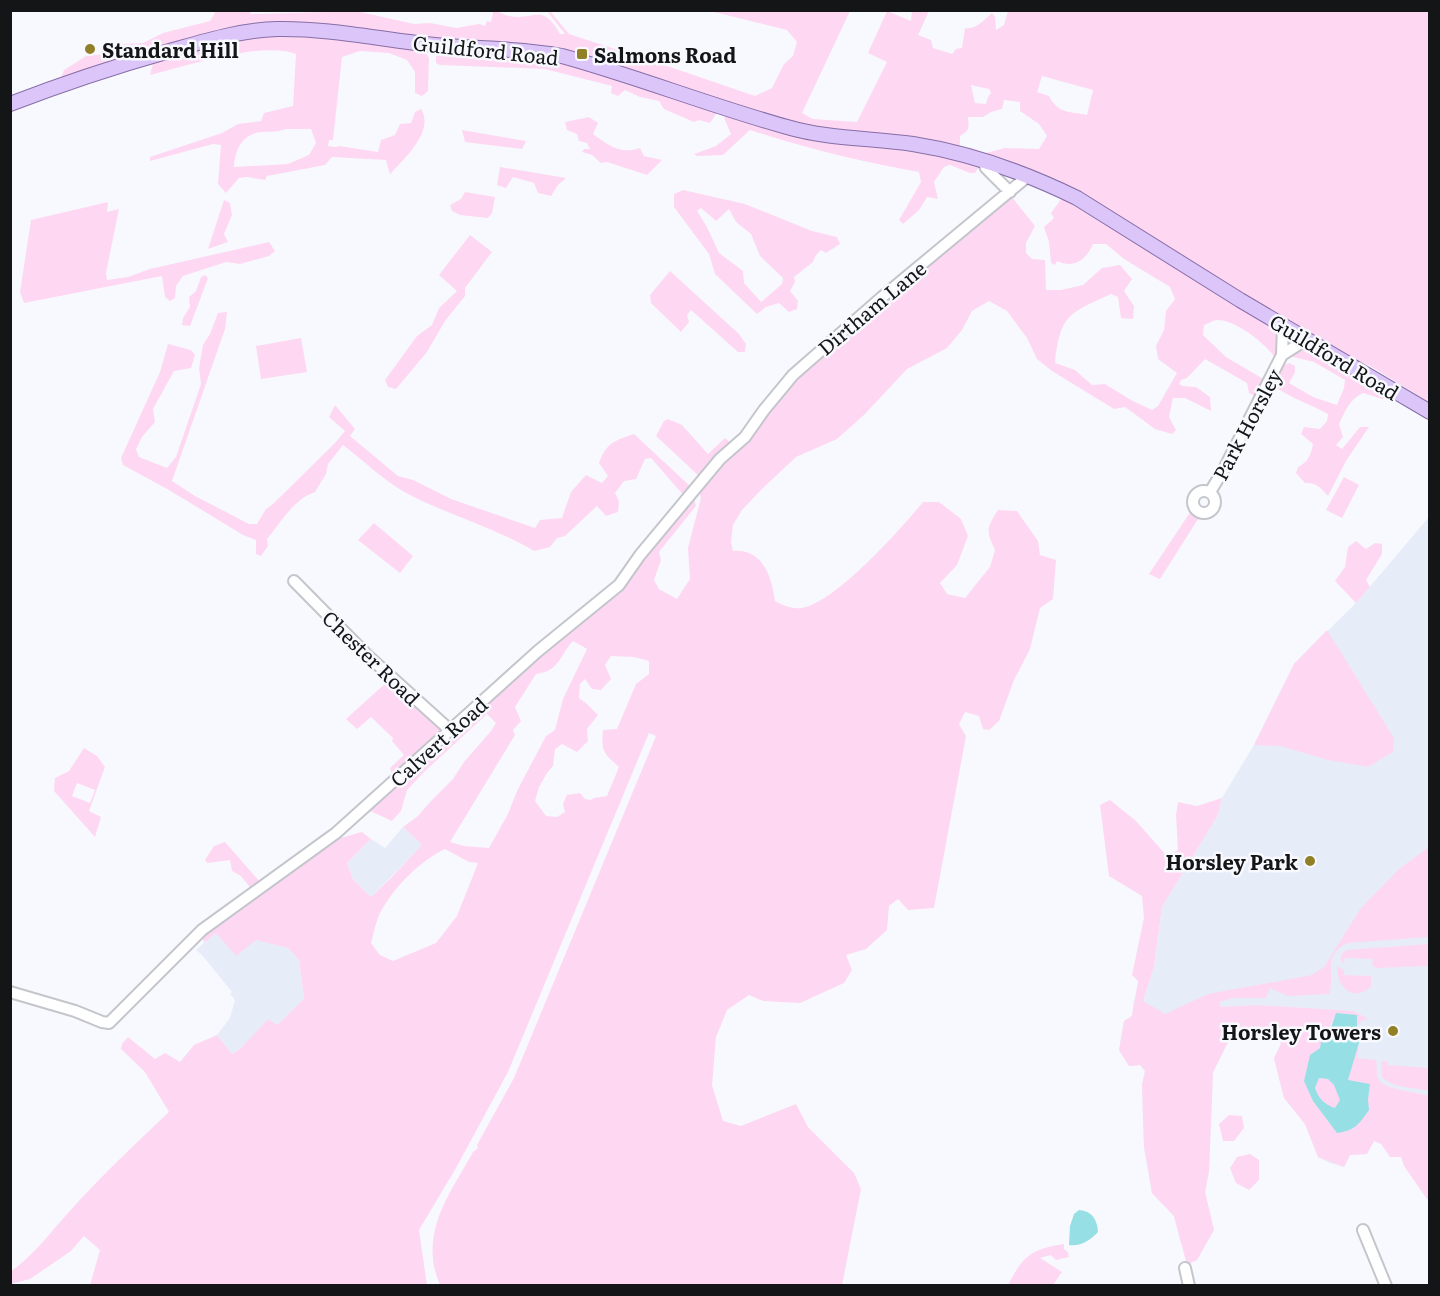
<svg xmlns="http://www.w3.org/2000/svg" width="1440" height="1296" viewBox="0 0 1440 1296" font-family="Literata,serif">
<rect width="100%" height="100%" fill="#f7f9fe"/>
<path fill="#e7ecf9" d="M1429,517V1108L1374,1141L1367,1154L1350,1155L1344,1167L1330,1163L1318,1157L1305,1124L1284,1098L1274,1058L1281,1044L1277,1033L1233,1032L1213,1072L1209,1171L1205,1192L1214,1230L1181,1243L1174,1216L1152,1193L1144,1147L1142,1085L1145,1071L1140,1065L1129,1066L1119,1050L1124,1021L1132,1016L1134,999L1143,1001L1154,967L1162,907L1218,815L1222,798L1254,745L1294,664L1356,603Z
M403,827L423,845L371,897L353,879L347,863L371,839L385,848Z
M216,932L264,941L288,948L299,960L304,999L277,1025L232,1054L217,1035L230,1018L235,1000L230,994L232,992L202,955L196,950Z"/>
<path fill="#fed8f2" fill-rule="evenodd" d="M549,10L569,34L676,69L755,96L772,88L784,64L793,56L797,42L787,30L710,11H850L802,113L813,119L857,122L887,62L868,53L887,11L911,21L912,11H929L918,35L931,40L933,48L952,54L956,49L962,48L965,28C976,30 984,20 992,13L995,17L996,30L1004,25L1008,11H1429V402L1370,366L1337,351L1065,186L1057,179L1052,182L969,150V147L986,153L1005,148L1039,149L1047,136L1039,124L1020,111V102L1004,100L1002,109L991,112L983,117H968C969,127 970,131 960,136V150L798,127L599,63L275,26L65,79L61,78L64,70L86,56L104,54L124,44L143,43L163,33L210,21L216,11H250L251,14L356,11L414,24L430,23L456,28L479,24L485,26L487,21L491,22L493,13L491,11C498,11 502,14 509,16C535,21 542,2 560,34H565L547,11ZM1042,76L1093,90L1087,115C1069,111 1058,114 1049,96L1037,92ZM971,85L989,89L991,93L988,97L986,104L975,103Z
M286,35L347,38L424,50L429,58L428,91L422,96L415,93V72L407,60L389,53L360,51L342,57L333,140H329L328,146L335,147L339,146L378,152L381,140L395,135L400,124L411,123L415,112L421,109C435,131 404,159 390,174L386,160L332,157L325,165L267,176L265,180L247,177L239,178L226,193L218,184L221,145L213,144L150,161V157L222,133L238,124L261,121L264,113L293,106L296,54C261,41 187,66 150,75L153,63C197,50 240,37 286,35ZM286,129H311L316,143L309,155L288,164L234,167C235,150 242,134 261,132C272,131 275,133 286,129Z
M440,50L533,53L718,111L710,123L699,120L694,122L664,109L659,101L640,97L625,90L618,96L611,93L612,86L545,69L440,65L436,63V56Z
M729,113L971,162L979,167L975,173H970L950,165L944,167L934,182L938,199L927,197L919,210L903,224L899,220L921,182L919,172C861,162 805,148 750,130L723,155L697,156L694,154L716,146L731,134L724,118Z
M589,117L598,123L593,134C608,145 621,155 640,148L644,156L662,160L647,175L607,162L601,163L592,155L582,152L584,149H590L587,143L579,141L577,134L567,130L565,122Z
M462,130L526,141L522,149L465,142Z
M500,167L566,178L558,185L551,196L538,193L534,183L513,177L506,188L497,185Z
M683,190L745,204L812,231L837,237L840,244L826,253L821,250L816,255L813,262L794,277L795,282L790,291L798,301L797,309L789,312L779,303L766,307L757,314L715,274L709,254L674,207V194ZM701,208L716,221L729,209L736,222L751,234L760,256L783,278L782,284L761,302L744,283L743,271L719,253L707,227L697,211Z
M465,192L495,197L492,213L488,218L460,215L452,211L450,205L461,199Z
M1011,196L1035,226L1026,243V253L1032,259L1045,260L1046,290H1061L1083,285L1102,268L1120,265L1132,279L1124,291L1134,306L1133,319L1121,318L1118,297L1111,294C1069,313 1060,315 1055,363L1075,370L1092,385L1105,384L1131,400L1152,410L1158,406L1177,373L1158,359L1156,346L1164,330L1166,311L1175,299L1170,287L1124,259L1106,244H1093C1086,260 1074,269 1057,261L1055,265L1051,263L1049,242L1044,227L1054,218L1051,213L1062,198H1070L1272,323L1275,329L1277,352L1274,356C1263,342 1236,320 1217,320C1213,320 1208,324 1204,325L1203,335L1226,357L1265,380L1255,396L1249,393L1247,383L1205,359L1187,378L1181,380L1179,384L1183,386L1196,387L1210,397L1211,411L1185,398H1173L1169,417L1176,430L1172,434L1155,429L1125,407L1114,409L1052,371L1037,359L1027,338L1007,311L989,301L972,311L962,330L947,348L907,369L864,415L837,439L796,457L761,490L742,510L733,525L731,542L733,551C763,548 772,578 775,601C784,606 792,609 802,608C836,602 900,530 923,502H939L961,519L968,536L957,565L940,583L947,594L965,598L990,567L995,550C986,530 986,529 998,510L1017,511L1038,541L1040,555L1056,560L1053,599L1040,608L1030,649L1014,680L999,721L989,730L983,729L979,716L965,712L959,724L966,736L934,908L908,910L898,899L889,906L887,930L866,949L846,955L852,970L844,983L800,1003L763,1001L749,995L727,1010L716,1037L712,1085L723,1121L741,1126L796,1104L808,1127L854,1173L861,1189L842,1285H440C437,1277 433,1267 433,1258C429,1219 455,1185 473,1152L478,1148L477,1145L514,1078L656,736L649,733L508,1072L456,1168L419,1230L427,1285H90L100,1250L84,1236L71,1251L30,1279L11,1284L10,1272C33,1256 49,1234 68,1213C100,1177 134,1145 169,1112L145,1072L121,1049L122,1044L128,1037L155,1059L165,1053L180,1062L194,1045L217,1035L232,1054L241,1048L268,1019L277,1025L304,999L299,960L288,948L256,940L236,956L216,933L204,943L203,938L216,926L330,841L362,832L371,839L347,863L353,879L371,897L391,878L422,845L403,827L418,816L431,801L453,779L464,762L491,731L496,723L487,714L423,773L407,790L401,811L392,821L368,810L506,685L620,590L629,581L644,554L694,498L696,506L659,552L661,560L654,580L659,589L677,599L690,579L688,548L701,498L699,491L797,378L828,349ZM573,641L587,649L563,699L555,730L546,736L517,791L508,814L489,848L464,846L450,842L515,735L513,730L521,721L515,707L536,674C560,671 559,656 573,641ZM611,656L634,657L649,661V674L636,684L617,729L603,730C601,751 603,753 619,767L607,796L594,798L591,800L585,799L580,793L567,795L563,804L565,812L557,817L546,816L535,801L539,787L547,773L553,766L555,749L562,744L577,752L588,741L587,729L598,715L587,704L579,698L580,684L585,679L592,689L601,690L611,679L605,665ZM445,849L469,862L478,863L457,916L436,943L393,961L380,955L371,943C374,933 376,920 381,911C396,885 419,862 445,849Z
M224,200L230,203L232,215L224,234L228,242L208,249Z
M108,202L107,212L119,209L106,273L107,280L128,277L150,269L269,242L275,251L269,256L240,264L226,262L183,276L176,286L175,298L170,301L165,297L162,276L24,303L20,292L31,220Z
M470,235L492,252L465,288V296L445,321L427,352L396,389L388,387L385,380L417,336L432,325L439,308L457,291L439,275Z
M670,271L739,334L746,344L745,352H738L691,310L687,315L689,322L681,332L651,303L650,295Z
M205,275L208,278L190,326L182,325L183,318L190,307L189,297L196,291L201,277Z
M227,312L225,329L172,481L195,496L249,524H257L266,509L273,504L335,443L345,431L329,417L335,405L355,429L350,436L398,476L413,480L451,499L535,528L540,520L562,518L571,492L586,475L602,483L608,476L599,463C607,442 614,441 634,434L691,487L685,497L651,458L645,459L636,479L624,481L615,493L619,501L618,512L606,516L597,506L565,536L557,538L550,547L534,551C494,527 448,515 406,493C384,481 363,460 343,445L328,464L326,474L315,492C294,499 281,522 267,539L268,546L261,556L256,554V540L243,535L169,490L123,465L121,458L160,372L168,344L191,350L195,355L191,368L174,371L153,409L155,422L142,437L136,449L139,457L167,468L176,457L201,384L199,368L203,345L210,334L218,313Z
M301,338L307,372L261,379L256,346Z
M1309,348L1386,393L1389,396L1382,399L1363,393C1350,399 1345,411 1339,424L1343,437L1336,445L1342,449L1360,427H1369L1346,461L1328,496C1321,488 1316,482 1305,483L1296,473L1298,467C1308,462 1311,455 1313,444L1301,434L1304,427L1320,429L1327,421L1328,414C1310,404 1290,398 1274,386C1274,376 1278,366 1289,363L1295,366V372L1289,383L1313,397L1337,405L1344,388L1345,380L1314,362L1293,357V353Z
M668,419L682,425L708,454L725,438L731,443L700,477L656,436L664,421Z
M1344,477L1359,485L1342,518L1326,510Z
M1191,511L1200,516L1160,579L1149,574Z
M374,523L413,556L400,573L358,540Z
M1356,541L1366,549L1375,543L1382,544V554L1366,580L1370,587L1356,603L1335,581L1345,567L1348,547Z
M1327,630L1394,738L1393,752L1368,767L1328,760L1280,746L1254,745L1294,664Z
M388,681L439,727V736L399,774L392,773L390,768L404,755L392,741L393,738L371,717L357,729L346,719Z
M84,748L97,756L105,767L89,811L101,817L95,837L54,791L55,778L69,771ZM77,783L95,790L90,803L72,796Z
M1222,798L1218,815L1162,907L1154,967L1143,1001L1165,1014L1208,994L1312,975L1324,967L1360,909L1399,869L1429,847V937L1347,943C1321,956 1336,973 1329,994L1287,996L1270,988L1266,998H1233L1219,1002L1221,1007L1256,1005L1353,1011L1367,1018L1368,1019L1362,1020L1357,1026L1356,1015L1336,1013C1331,1029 1322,1032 1320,1048L1310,1055L1304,1081L1313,1101L1337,1132L1348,1080L1357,1048H1359L1357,1058L1376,1060C1377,1066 1376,1074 1379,1080C1385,1090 1417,1092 1429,1096V1202L1404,1166L1401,1157H1390L1381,1144L1374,1141L1367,1154L1350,1155L1344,1167L1318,1157L1305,1124L1284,1098L1274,1058L1281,1044L1277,1033L1233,1032L1213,1072L1209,1171L1205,1192L1214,1230L1197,1260L1187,1265L1174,1216L1152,1193L1144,1147L1142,1085L1145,1071L1140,1065L1129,1066L1119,1050L1124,1021L1132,1016L1138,981L1132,975L1144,918L1142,896L1109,876L1100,805L1110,800L1136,821L1167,856L1178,850L1176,815L1178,802L1197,806Z
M225,842L261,883L252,890L241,876L232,871L230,860L207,863L205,860L214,846Z
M1429,944V966L1376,968L1372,965L1373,959L1345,958L1344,963L1341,961C1340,955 1342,953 1347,950Z
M1337,966L1344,970V975L1371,976V987C1352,1003 1336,986 1337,966Z
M1381,1061H1387L1388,1065L1429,1068V1091C1414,1087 1394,1089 1382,1077Z
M1319,1078L1328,1079L1334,1085L1340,1100L1335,1108C1324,1104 1319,1099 1315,1088Z
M1229,1115L1242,1116L1244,1128L1234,1141H1223L1219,1124Z
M1250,1154L1259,1160V1180L1249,1190L1236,1183L1230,1168L1237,1157Z
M1064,1244V1249L1068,1252L1069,1257L1056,1260L1051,1255L1040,1258L1062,1272L1053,1285H1008C1023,1256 1031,1249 1064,1244Z"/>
<path fill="#96dfe4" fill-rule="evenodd" d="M1336,1013L1357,1015V1030L1361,1036L1348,1080L1370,1084L1368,1099L1369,1110C1358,1125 1356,1130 1337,1133L1313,1101L1304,1081L1310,1055L1320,1048L1322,1036L1331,1028ZM1319,1078L1328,1079L1334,1085L1340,1100L1335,1108C1324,1104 1319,1099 1315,1088Z
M1079,1210C1092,1211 1097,1219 1098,1232C1091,1240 1080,1247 1069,1245L1070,1226L1074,1214Z"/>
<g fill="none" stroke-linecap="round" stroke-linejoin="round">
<defs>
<path id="minor" d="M983,161L986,168L1010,192
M1282,355L1283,325
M1193 502a11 11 0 1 1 22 0a11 11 0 1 1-22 0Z
M1210,492L1224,469L1282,355L1307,339
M294,581L368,656L451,731
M10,992L75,1011L102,1022L109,1023L202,930L336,833L538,651L619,585L640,555L720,459L745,437L764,410L793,375L881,298L1028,176
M1363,1230L1386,1286
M1185,1268L1189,1286"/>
<path id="major" d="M10,104C62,84 113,67 166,52C202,42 239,30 277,29C331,28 382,40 435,45C477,49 520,48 562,56C638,77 711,106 787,127C828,139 872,138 913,144C970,153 1026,173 1077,198L1240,300L1430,412"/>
</defs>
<use href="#minor" stroke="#c4c6cc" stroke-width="14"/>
<use href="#major" stroke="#866ea7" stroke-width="16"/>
<use href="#minor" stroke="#fff" stroke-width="10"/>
<use href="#major" stroke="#dcc5f9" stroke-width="14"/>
</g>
<g fill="#918027" stroke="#f7f9fe" stroke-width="2">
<circle cx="90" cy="49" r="6"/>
<rect x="576" y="48" width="12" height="12" rx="3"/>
<circle cx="1310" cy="861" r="6"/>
<circle cx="1393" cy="1031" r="6"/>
</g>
<g text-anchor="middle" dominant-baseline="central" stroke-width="5" stroke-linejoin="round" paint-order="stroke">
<g font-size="20" font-weight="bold" fill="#141517" stroke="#f7f9fe" text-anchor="start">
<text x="102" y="49">Standard Hill</text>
<text x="594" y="54">Salmons Road</text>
<text x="1298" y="861" text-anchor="end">Horsley Park</text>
<text x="1381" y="1031" text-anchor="end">Horsley Towers</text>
</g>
<g font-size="20" fill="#141517" stroke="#f7f9fe">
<text transform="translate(486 49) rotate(6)">Guildford Road</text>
<text transform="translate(871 307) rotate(-40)">Dirtham Lane</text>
<text transform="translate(1335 356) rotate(31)">Guildford Road</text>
<text transform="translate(1246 424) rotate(-62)">Park Horsley</text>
<text transform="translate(372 657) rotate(44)">Chester Road</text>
<text transform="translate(438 741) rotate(-42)">Calvert Road</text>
</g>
</g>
<rect width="1440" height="1296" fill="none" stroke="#141517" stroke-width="24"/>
</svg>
